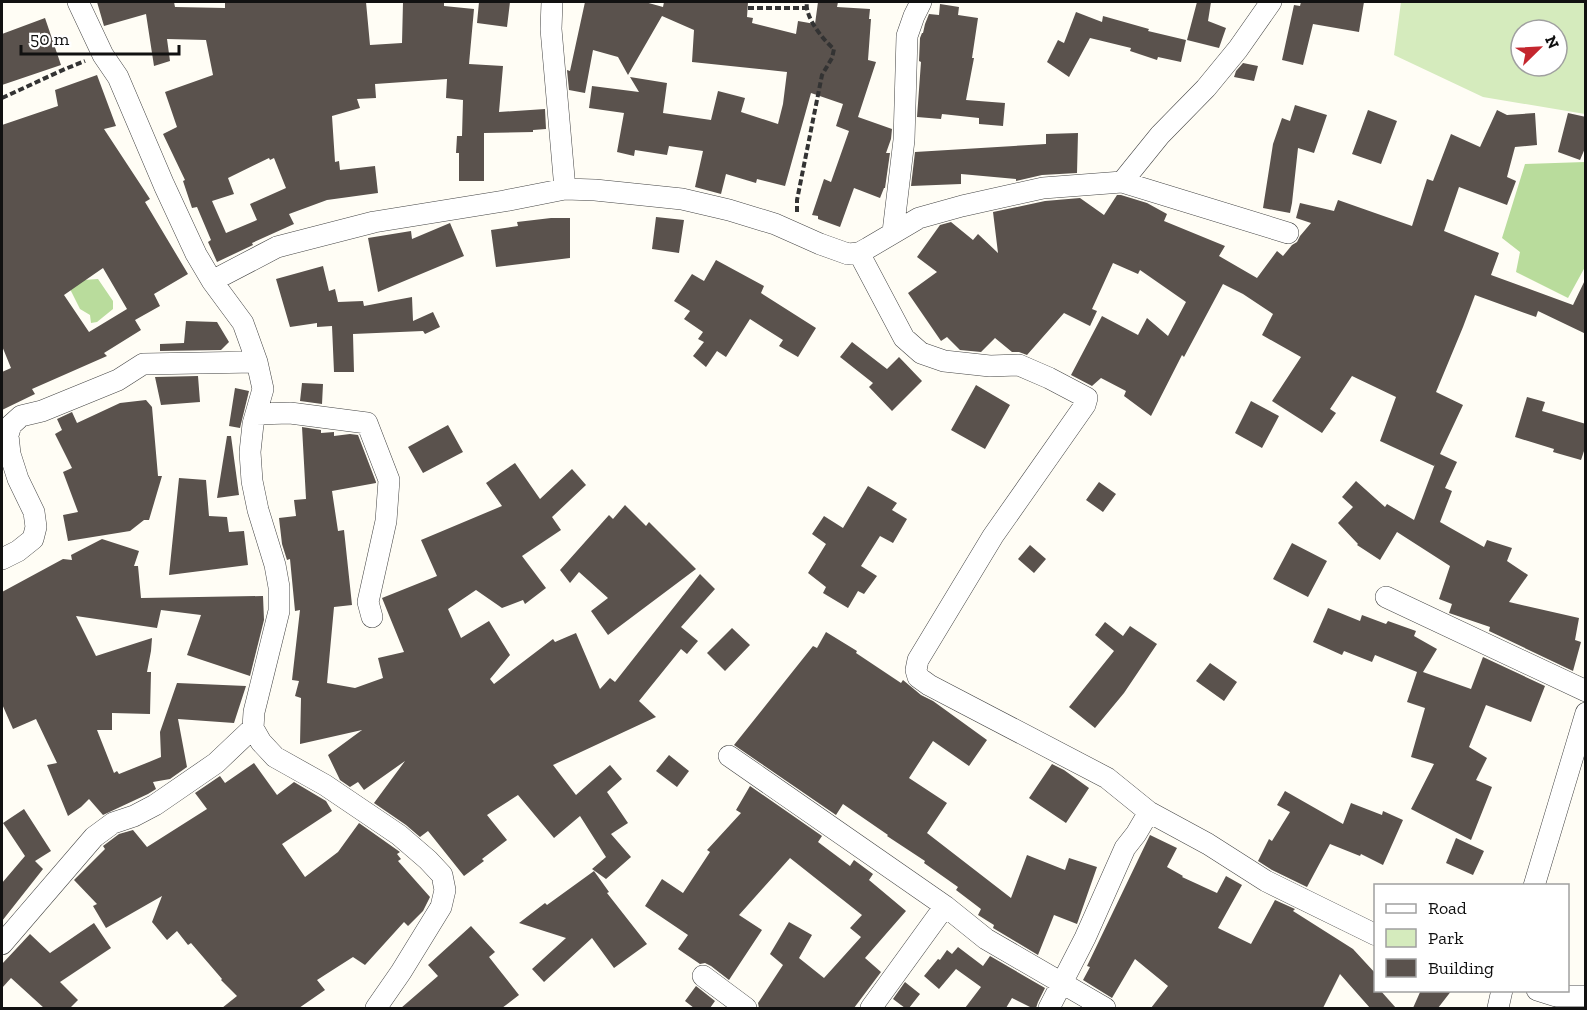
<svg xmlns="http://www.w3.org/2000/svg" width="1587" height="1010" viewBox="0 0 1587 1010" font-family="'Zilla Slab',serif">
<rect width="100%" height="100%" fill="#fffdf5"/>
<path fill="#d5ebbd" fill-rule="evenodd" d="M1401,2H1585V114L1483,97L1394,55ZM1521,30H1557V66H1521Z"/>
<path fill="#b9dc9c" d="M1585,162V267L1568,298L1516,272L1520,252L1502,238L1525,164Z
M98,279L113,301V309L97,322L91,323L90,315L80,309L70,289L83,280Z"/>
<path fill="#5a524d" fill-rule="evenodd" d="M97,2H174L175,7L225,8V2H366L370,45L402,43L403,2H444V6L474,9L469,64L503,66L499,112L545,109L546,129L533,130V132L484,133V181H459V153H456L457,136H462L463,100L446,98L447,79L375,84L376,98L357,99L360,108L332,116L335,162L339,161L340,170L375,166L378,193L327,200L289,214L294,224L252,243L253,245L217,262L208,242L211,240L197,207L192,208L183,181L185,180L163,134L177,127L165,92L213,75L206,40L167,39L170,61L154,66L146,14L104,26ZM269,158L270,160L274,158L286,188L250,204L257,220L226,233L212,201L234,194L228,178Z
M479,2H510L507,27L477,23Z
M585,2H645L663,7L664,2H748L747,17L753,18L752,23L796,34L798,21L815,24L818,2H838L837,7L870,9L869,19H871L868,60L876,62L858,117L892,129L891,139L886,153H890L885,188H884L880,198L854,188L840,227L818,219V216L812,215L824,179L831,182L849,131L836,126L843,104L811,93L785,186L757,179L756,183L726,174L721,194L695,187L703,151L669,146L667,155L635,150L634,156L617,152L624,113L589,108L592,86L639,92L630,77L667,83L663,113L711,120L718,91L745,98L741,112L778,124L783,104L787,72L692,62L694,30L662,16L628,75L618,57L593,50L585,93L569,90L567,70L570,71Z
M1197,2H1211L1208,21L1226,28L1219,48L1187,40Z
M1301,2H1364L1359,32L1313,24L1303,65L1282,60L1294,5L1300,6Z
M940,4L959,7L958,15L978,18L972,58H974L966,100L1005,103L1003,126L979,124V118L942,114L941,119L917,117L921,62L919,61L920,38L922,33H923L925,24L929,14L939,15Z
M1076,12L1102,22L1103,16L1149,29L1148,31L1186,40L1181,62L1158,57L1157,60L1130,51L1131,48L1090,38L1069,77L1047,62L1058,40L1064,43Z
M45,18L61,65L2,85V34Z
M1243,63L1258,66L1254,81L1234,77L1236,71Z
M97,75L116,126L104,129L150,199L145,202L188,274L154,294L160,306L135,320L141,330L104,353L107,356L32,389L35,394L2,410V372L11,368L2,346V125L58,106L55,90ZM103,268L127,309L89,332L64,295Z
M1295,105L1327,115L1314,153L1298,148L1292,203L1290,213L1263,208L1273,144L1282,118L1290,121Z
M1368,110L1397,121L1381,164L1352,154Z
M1497,110L1507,115L1535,113L1537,145L1515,147L1507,177L1516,181L1507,205L1459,187L1444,231L1499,253L1491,275L1573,305L1586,278V334L1538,311L1536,317L1475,295L1463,327L1436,392L1463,405L1440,454L1457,462L1445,488L1452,491L1440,522L1484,547L1487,540L1512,548L1507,561L1528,575L1509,602L1579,618L1575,640L1581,642L1573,671L1489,631L1490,627L1449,613L1452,604L1439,599L1450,566L1397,532L1380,560L1357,545L1358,544L1338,523L1353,507L1342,497L1356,481L1385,507L1387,504L1414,520L1435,464L1434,466L1380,441L1396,397L1352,376L1330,409L1336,413L1322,433L1272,401L1301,357L1262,335L1273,314L1243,294L1223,284L1184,357L1182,355L1151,416L1124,396L1126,391L1101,378L1092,386L1071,375L1102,316L1138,335L1147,318L1168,336L1186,302L1140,270L1138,274L1113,263L1092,309L1097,311L1090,326L1064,313L1027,355L1019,352H1012L995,338L981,352L960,350L947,337L941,341L908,293L937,272L917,257L940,225L951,222L973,240L978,234L998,253L993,212L1045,201L1080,198L1104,215L1117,195H1121L1147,203L1167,214L1164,221L1225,246L1219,256L1257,278L1277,251L1283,256L1292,245L1297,242L1300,236L1311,223L1296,218L1300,203L1334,211L1338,200L1412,226L1427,179L1433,181L1451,134L1480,147Z
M1568,113L1586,117V146L1580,160L1558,152Z
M1078,133L1077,173L1042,175L1016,181V179L961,174V184L911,186L915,152L1046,144V134Z
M656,217L684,220L679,253L652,249Z
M551,218H570V258L496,267L491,230L518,226L517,222Z
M450,223L464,256L378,292L368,238L411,231L412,239Z
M716,260L764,286L761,293L816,328L798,357L779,346L783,340L750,319L726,357L717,351L706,367L693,356L704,342L698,339L703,332L684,319L690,311L674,301L692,274L704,281Z
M323,266L329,291L335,289L338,302L363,301L364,306L412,297L413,321L433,312L440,327L425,334L423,331L353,334L354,372H334L332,326L317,327V323L290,327L276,279Z
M186,321L217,322L229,342L221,350L160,351V344L184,343Z
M852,342L887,369L899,357L922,381L892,411L869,387L873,383L840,357Z
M198,376L200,402L161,405L155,377Z
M302,383L323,384L322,404L300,401Z
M976,385L1010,405L985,449L951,430Z
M235,388L249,391L240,428L229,426Z
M1527,397L1545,402L1542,411L1586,424V445L1581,460L1553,452L1554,449L1515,437Z
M146,400L152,407L158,476H162L149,520H144L130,531L68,541L63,515L78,512L63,472L72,468L55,434L62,430L57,419L72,412L77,423L120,403Z
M1251,401L1279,416L1262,448L1235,433Z
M448,425L463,452L423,473L408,447Z
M302,427L321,430V433L334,432V436L350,434L358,435L376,482V483L332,491L338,531L344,530L352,605L334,607L327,683L355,688L383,678L378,658L404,652L382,598L437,576L421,540L502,506L486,483L515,463L540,499L572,469L586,485L552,517L561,530L522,556L546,588L525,604L523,600L502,608L476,590L448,609L461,638L489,621L510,655L490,679L494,684L553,639L555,642L576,633L600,689L610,678L615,682L700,574L715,589L681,627L698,641L687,654L681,649L639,701L656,717L553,765L576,795L610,765L622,779L607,792L628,823L611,834L631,857L606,879L592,869L606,857L580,816L554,838L518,795L487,815L507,840L482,859L484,861L464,876L428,831L420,837L406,825L374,803L405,761L364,790L358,782L350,787L340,780L328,755L362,730L300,744L301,698L295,696L299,681L292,680L300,610L295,611L290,559L287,560L282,544L279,518L296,516L294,500L306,499Z
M227,436H231L239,495L217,498Z
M179,478L206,480L209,516L227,517L229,532L244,531L248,565L169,575Z
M1099,482L1116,494L1103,512L1086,500Z
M868,486L897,503L892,510L907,519L893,543L880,536L861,566L877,576L864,594L858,591L848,608L823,593L826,587L808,573L826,544L812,534L824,516L843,528Z
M625,505L646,526L649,522L696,569L608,635L591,611L608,598L579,572L570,583L560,570L609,515L613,519Z
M102,539L139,551L134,566H138L141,598L263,596L264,620L250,676L187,655L201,615L161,610L157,628L76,616L96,656L152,638L151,651L147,672H151L150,714L112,713V730H97L114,773L117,771L119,774L149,762V763V762L161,757L160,732L177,683L246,686L234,723L178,719L187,767L170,779L153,782L156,789L148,794L103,815L89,799L81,807L68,816L47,765L57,763L36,719L13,729L2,704V592L63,559L72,560L71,555Z
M1292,543L1327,561L1308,597L1273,579Z
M1030,545L1046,559L1034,573L1018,559Z
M1328,608L1360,621L1362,615L1386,624L1388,621L1416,631L1414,636L1437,649L1423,672L1471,689L1483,657L1545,686L1531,722L1486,705L1469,747L1487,758L1476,780L1492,787L1471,840L1411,809L1434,764L1411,757L1425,708L1407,702L1417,672L1375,655L1372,662L1344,651L1342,655L1313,642Z
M1105,622L1123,636L1130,626L1157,644L1124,693L1095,728L1069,707L1114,651L1095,635Z
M732,628L750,645L725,671L707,653Z
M826,632L857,651L856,653L901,683L903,680L921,695L933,701L987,740L969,766L933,741L909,778L947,803L927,833L1011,898L1027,855L1065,870L1069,858L1097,867L1077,924L1054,915L1038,955L993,928L994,925L978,915L981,909L956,890L958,887L924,863L925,861L887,836L888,835L843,804L836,815L734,745L813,646L817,648Z
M1210,663L1237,682L1224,701L1196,681Z
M669,755L689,771L677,787L656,771Z
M254,763L277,795L294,782L326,801L332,811L282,844L305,877L338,852L359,823L400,852L397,854L401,859L398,861L430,897L423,911L408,926L404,922L365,965L353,957L317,980L325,990L299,1008H222L237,996L221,980L222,979L191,943L188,945L177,931L167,940L152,922L162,896L106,928L93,906L97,904L74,880L105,849L103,846L119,834L133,830L147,847L207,809L195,793L220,776L225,783Z
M1052,764L1064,770L1089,788L1066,823L1029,798Z
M750,786L822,836L818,842L850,866L854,860L873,874L869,880L906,911L865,958L881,972L854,1008H759L758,1003L783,965L770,954L789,922L812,935L799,958L824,978L861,937L850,928L862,915L790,858L739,915L762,930L729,980L711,966L705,963L700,964L678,949L688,935L645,906L662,879L683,893L710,852L707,850L741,813L736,810Z
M1285,791L1343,824L1351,803L1382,815L1383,811L1403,820L1383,865L1361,854L1360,856L1330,844L1307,887L1272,870L1258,861L1269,839L1272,841L1290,812L1277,805Z
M24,809L51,851L35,861L43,869L2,921V883L25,856L3,823Z
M1150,835L1177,848L1167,867L1183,876L1182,877L1217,893L1226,876L1242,885L1218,928L1251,944L1275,900L1295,909L1293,911L1353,949L1376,974V990H1380L1396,1008H1370L1340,974L1323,1008H1151L1168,986L1135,959L1112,998L1083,980L1090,967L1087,966Z
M1456,838L1484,851L1473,875L1446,863Z
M594,871L609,892L607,893L647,944L614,968L592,938L544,982L532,969L566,938L519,923L545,903L547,905Z
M94,923L111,948L60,982L78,1000L70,1008H44L11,978L2,988V964L30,934L50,953Z
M471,926L495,952L489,957L519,995L502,1008H401L438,976L428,965Z
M958,947L983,966L990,956L1045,988L1038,1002L1036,1008H1032L1012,998L1006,1008H965L981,987L956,969L939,989L924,976L938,959L940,960L947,950L952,954Z
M905,982L920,994L909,1008H905L893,999Z
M696,986L715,1001L710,1008H694L685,1001Z
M1421,990H1452L1438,1008H1413Z"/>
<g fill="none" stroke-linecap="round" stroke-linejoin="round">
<defs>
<path id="minor" d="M78,2L103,55L118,77L164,185L196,254L212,281L243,323L257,362L263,389L253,424L250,452L252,481L258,510L275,565L279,587V611L254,712L253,728L261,742L275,757L325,785L399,835L428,860L442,875L445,890L441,907L401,972L376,1008
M552,2L551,29L565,189L595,190L682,199L729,210L775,224L820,244L848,254L859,253L868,248L919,218L962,206L1043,188L1122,182
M1271,2L1238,49L1206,88L1160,135L1122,182L1288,233
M893,232L904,140L907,36L914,16L921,2
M859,253L904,338L921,353L944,361L990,366L1019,365L1049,378L1087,398L1085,405L993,536L918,660L916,670L918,677L929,685L1107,778L1149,812L1208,844L1266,881L1376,935
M212,281L277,247L374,222L504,201L565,189
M256,414L290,413L367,423L389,480L386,521L368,602L372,617
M2,559L18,551L33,539L36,527L34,512L18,479L10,454L8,435L11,425L21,416L42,411L118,380L143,364L257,362
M1386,597L1586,691
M729,756L945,906L986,939L1105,1008
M1534,886L1586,713
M2,944L94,837L113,823L134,816L155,805L216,763L253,728
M703,976L746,1008
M1537,990L1556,996H1586
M871,1008L945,906
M1049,1008L1085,938L1125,848L1136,834L1149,812
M1498,1008L1502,990"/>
</defs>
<use href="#minor" stroke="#444" stroke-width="22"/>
<path stroke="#333" stroke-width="4" stroke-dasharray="6 3" stroke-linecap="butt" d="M748,8H806
M2,98L65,69L85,61
M797,212V200L822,75L832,58L834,49C823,40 804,16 807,2"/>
<use href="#minor" stroke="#fff" stroke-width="21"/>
</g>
<rect width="1587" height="1010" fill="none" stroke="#111111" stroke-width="6"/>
<rect x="1374" y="884" width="195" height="108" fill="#ffffff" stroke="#a0a0a0" stroke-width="1.5"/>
<rect x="1386" y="904" width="30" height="9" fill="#ffffff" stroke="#a0a0a0" stroke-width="1.5"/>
<text x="1428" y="914" font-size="18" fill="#111111">Road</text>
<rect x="1386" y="929" width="30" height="18" fill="#d5ebbd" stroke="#a0a0a0" stroke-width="1.5"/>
<text x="1428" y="944" font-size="18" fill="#111111">Park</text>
<rect x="1386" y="959" width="30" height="18" fill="#5a524d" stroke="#a0a0a0" stroke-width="1.5"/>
<text x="1428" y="974" font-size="18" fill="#111111">Building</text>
<g transform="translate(1539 48) rotate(66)"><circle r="28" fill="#ffffff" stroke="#a0a0a0" stroke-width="1.5"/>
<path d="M0-4.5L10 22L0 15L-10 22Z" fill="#c4262e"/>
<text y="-9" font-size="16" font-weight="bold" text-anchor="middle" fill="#111111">N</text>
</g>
<path d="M21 45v9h158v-9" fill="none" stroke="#111111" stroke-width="3"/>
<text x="30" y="45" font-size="18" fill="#111111" stroke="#ffffff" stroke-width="4.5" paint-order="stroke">50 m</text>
</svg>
